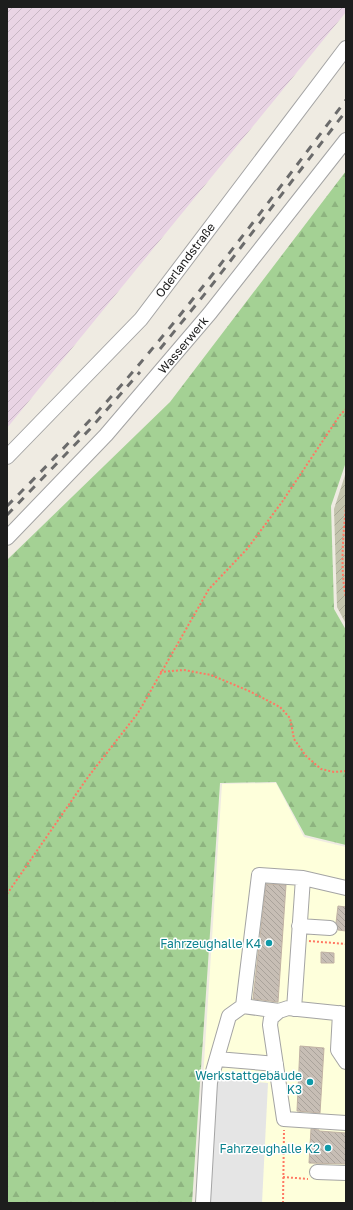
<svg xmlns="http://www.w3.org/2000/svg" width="353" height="1210" viewBox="0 0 353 1210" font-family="'Golos Text',sans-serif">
<defs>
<pattern id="industrial-furrows" width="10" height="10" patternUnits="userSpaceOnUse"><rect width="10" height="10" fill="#e9d4e4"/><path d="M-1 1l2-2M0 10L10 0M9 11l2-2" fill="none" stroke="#c7b6c3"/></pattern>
<pattern id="construction-furrows" width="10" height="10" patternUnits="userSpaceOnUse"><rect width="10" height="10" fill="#c3c4ad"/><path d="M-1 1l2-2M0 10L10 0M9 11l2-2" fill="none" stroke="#a7a894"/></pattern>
<pattern id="forest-firs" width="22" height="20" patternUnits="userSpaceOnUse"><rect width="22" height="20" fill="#a4d194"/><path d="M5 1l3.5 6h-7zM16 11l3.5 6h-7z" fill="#8db37f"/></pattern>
<pattern id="building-back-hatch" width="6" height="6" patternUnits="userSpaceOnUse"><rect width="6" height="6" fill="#c7beb5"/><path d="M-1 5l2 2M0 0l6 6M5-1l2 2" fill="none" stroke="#aaa39b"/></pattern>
</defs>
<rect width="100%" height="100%" fill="#efebe2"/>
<path fill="url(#industrial-furrows)" d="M7,7H346V12L7,428Z"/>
<path fill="#feffdb" d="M276,783L304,837L346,847V1203H195L222,784Z"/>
<path fill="url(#construction-furrows)" d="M346,472V624L337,607L334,509Z"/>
<path fill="url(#forest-firs)" d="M346,171V462L331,506L334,609L346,630V845L305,835L276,782L220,783L192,1203H7V560L170,402Z"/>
<path fill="#e5e5e5" d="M216,1078L268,1083L262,1203H208Z"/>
<path fill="url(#building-back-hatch)" stroke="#c1b2a4" d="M266,884L286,885L278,1002L253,999Z
M338,906L346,907V931L338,930L336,923Z
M321,952L334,953V963H321Z
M300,1046L324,1048L320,1113L297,1111Z
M311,1129L319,1130V1131L346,1133V1164L309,1163Z"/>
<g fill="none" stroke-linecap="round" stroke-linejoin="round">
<defs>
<path id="minor" d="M7,457L141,319L346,48
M7,538L106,435L210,313L346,140
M299,926L330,928
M294,1009L303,878L346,888
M279,1011L243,1006L259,875L303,878
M340,1013L338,1050L346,1062
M346,1014L288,1008L279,1011L271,1018L270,1025L284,1119L346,1123
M217,1059L276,1064
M317,1172L346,1173
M203,1203L210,1082L229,1016L243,1006"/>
</defs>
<use href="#minor" stroke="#a4a4a4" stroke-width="16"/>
<path stroke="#ff7863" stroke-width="2" stroke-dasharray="2 2" stroke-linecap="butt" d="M346,506C343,537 340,569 346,598
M160,672L184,670L211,675L249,691L280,707L290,718L294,739L306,756L321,769L334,772L346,771
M7,894L88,777L138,713L209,589L247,549L282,502L340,415L346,409
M309,941L346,944
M283,1177L308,1179
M283,1203L284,1130"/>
<use href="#minor" stroke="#fff" stroke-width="14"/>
<path stroke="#6b6b6b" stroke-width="3" stroke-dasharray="8 8" stroke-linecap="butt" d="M160,349L208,290L346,111
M7,506C55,458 103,408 147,355C216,273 281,186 346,100
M7,515L90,429L140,372"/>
</g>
<g fill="#0f9aa8" stroke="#fff" stroke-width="1.5">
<circle cx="269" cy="943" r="4"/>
<circle cx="310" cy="1082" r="4"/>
<circle cx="328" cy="1148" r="4"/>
</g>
<g text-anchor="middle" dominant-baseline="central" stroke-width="3" stroke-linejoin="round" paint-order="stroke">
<g font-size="12" fill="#1d1d1d" stroke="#fff">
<text transform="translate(185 260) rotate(-53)">Oderlandstraße</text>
<text transform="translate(183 345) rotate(-50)">Wasserwerk</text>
</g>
<g font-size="12" fill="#0d838f" stroke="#fff" text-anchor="end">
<text x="261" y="943">Fahrzeughalle K4</text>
<text x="302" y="1075">Werkstattgebäude<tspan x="302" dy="14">K3</tspan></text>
<text x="320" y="1148">Fahrzeughalle K2</text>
</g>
</g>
<rect width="353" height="1210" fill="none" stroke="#1d1d1d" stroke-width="16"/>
</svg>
